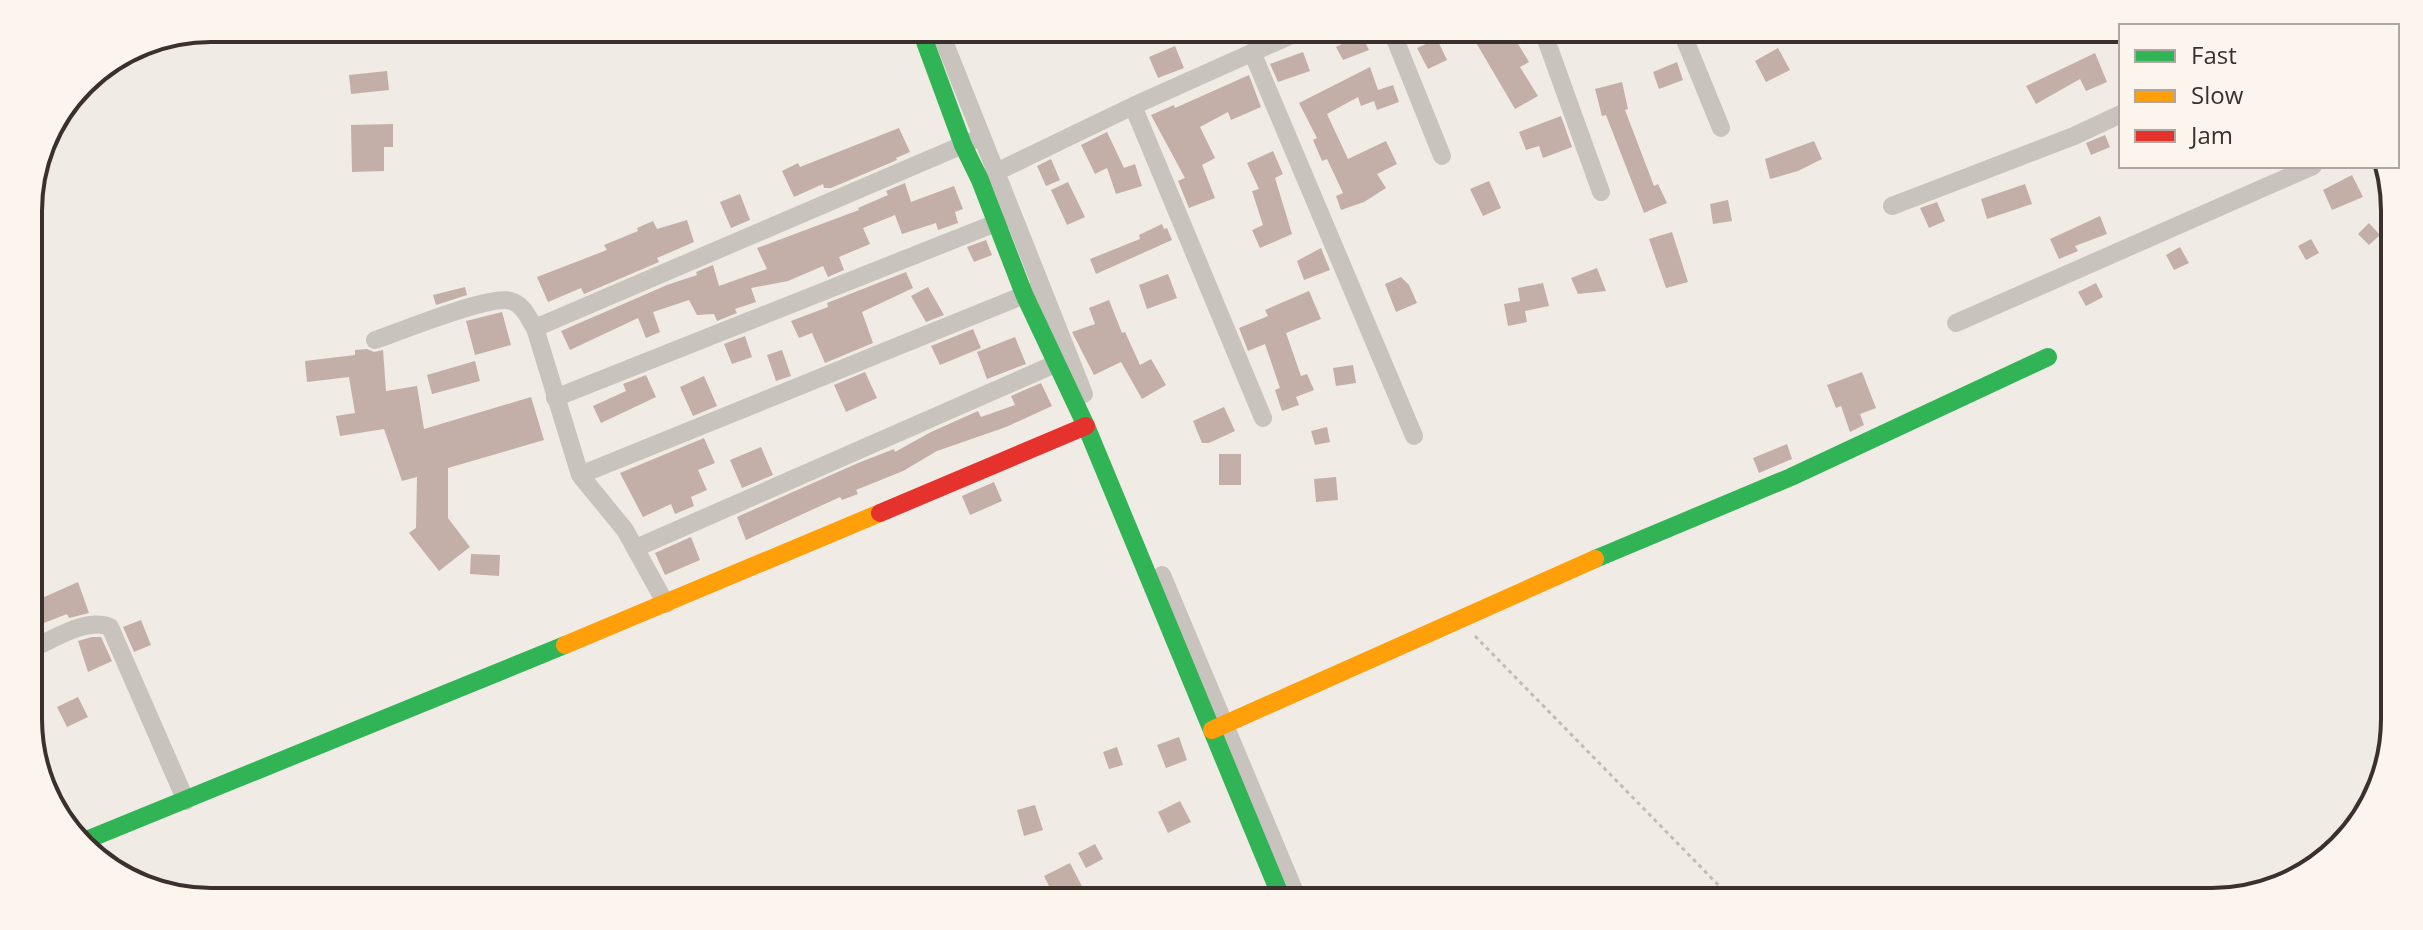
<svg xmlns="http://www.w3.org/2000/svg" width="2423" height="930" viewBox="0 0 2423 930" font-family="'Open Sans',sans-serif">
<rect width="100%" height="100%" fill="#f0ebe5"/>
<path fill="#c3afa7" d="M1361,34L1369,50L1343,60L1336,47Z
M1471,34H1512L1529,62L1520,67L1538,96L1515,109Z
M1437,39L1447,60L1428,69L1417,48Z
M1175,46L1184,68L1158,78L1149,57Z
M1778,48L1790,70L1766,82L1755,61Z
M1303,52L1310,71L1278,82L1270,64Z
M2095,53L2107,82L2086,91L2080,79L2036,104L2026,86Z
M1677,62L1683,80L1659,89L1653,72Z
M1370,67L1378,90L1393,85L1399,102L1377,110L1374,101L1361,106L1358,97L1327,114L1348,159L1386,141L1397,164L1377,174L1386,188L1364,202L1341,210L1336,196L1343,193L1327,159L1322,161L1313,140L1317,138L1299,103Z
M387,71L389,90L351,94L349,75Z
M1249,75L1261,107L1231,120L1228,112L1200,127L1215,158L1202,165L1215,198L1189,208L1178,181L1185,178L1151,115L1174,105L1175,108Z
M1622,82L1628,109L1625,110L1654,186L1658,184L1667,203L1644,213L1606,115L1602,116L1595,89Z
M1561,116L1572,147L1543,158L1539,146L1526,150L1519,132Z
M393,124V147H384V171L352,172L351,125Z
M899,128L910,152L896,158L897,160L831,188H824L823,184L794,197L782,171L798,163L800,167Z
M1107,132L1124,168L1135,164L1142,186L1116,194L1107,168L1095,174L1081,145Z
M2105,135L2110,147L2091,155L2086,143Z
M1814,141L1822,159L1798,171L1770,179L1765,159Z
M1273,151L1283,174L1275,178L1292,234L1260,248L1252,230L1263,225L1252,191L1259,189L1247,163Z
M1051,159L1060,180L1046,186L1037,166Z
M2352,175L2363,197L2332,210L2323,190Z
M1489,181L1501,208L1483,216L1470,189Z
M1068,182L1085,217L1067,225L1051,190Z
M905,183L911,202L954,186L963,209L955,212L958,223L938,230L936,223L902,234L895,215L863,228L870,244L839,257L844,270L828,277L823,266L788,281L751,288L756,302L735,309L737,313L717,321L714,314L697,315L689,300L653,312L660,332L646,338L638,318L570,350L561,331L667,285L697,275L696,272L713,265L719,286L767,269L757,248L859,210L858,208L888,195L886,191Z
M2025,184L2032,204L1987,219L1981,199Z
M740,194L750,220L731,228L720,202Z
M1728,200L1732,221L1713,224L1710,204Z
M1937,202L1945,221L1929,228L1920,208Z
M2100,216L2107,234L2075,246L2078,251L2059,259L2050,239Z
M687,220L694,242L657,258L659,262L584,294L581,288L548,302L537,277L607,250L604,245L638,231L637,228L653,221L657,229Z
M2369,223L2380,235L2369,245L2358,234Z
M1162,224L1164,229L1167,228L1172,240L1096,274L1090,259L1140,239L1139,235Z
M1672,232L1688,282L1666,288L1649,239Z
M2311,239L2319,253L2306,260L2298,246Z
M986,240L992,255L974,262L967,247Z
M2180,247L2189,263L2174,270L2166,255Z
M1321,248L1330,270L1304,280L1297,261Z
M1597,268L1606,291L1578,294L1571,278Z
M906,272L913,288L862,312L873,343L825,363L812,333L799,338L791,321L828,307L827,303Z
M1168,274L1177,298L1147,309L1139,285Z
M1401,277L1409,285L1417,303L1396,312L1385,284Z
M1543,283L1549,306L1525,311L1527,322L1508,326L1504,304L1520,301L1518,288Z
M2096,283L2103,297L2086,306L2078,292Z
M465,287L467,295L436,305L433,295Z
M928,287L944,315L926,322L911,296Z
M1309,291L1321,319L1286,333L1301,376L1307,374L1314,390L1296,397L1299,405L1282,411L1275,390L1280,388L1265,344L1248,351L1239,328L1268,316L1265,310Z
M1109,300L1122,333L1125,332L1140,365L1151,359L1166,385L1142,399L1121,362L1094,375L1072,332L1095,324L1089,308Z
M502,312L511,345L475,355L466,321Z
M973,329L981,348L940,365L931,346Z
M745,336L752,357L732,364L724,344Z
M1015,337L1026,364L987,379L977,352Z
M367,349L374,352L383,350L386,391L417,386L424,429L531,397L544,440L448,468V518L470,547L439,571L409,533L416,528L417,477L402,481L384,429L340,436L336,416L355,413L349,377L307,382L305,361L355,355V350Z
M782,350L791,376L776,381L767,355Z
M475,361L480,381L432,394L427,375Z
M1353,365L1356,383L1336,386L1333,368Z
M865,372L877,398L846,412L834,385Z
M1862,372L1876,408L1860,414L1864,425L1850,432L1841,406L1836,408L1827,385Z
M646,375L656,397L601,423L593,406L626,391L623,384Z
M704,376L717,406L693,416L680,387Z
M1041,383L1052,406L1006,427L937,451L903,471L856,490L858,494L842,500L840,497L746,540L737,517L858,463L894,449L895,452L931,432L978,411L981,417L1015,405L1011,396Z
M1224,407L1235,431L1209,443H1202L1193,421Z
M1327,427L1330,442L1315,445L1311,431Z
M704,438L715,463L698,470L707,490L691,497L694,506L675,514L671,504L643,517L620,473Z
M1787,444L1792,459L1759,473L1753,458Z
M761,447L773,475L742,488L730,460Z
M1219,454H1241V485H1219Z
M1336,477L1338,500L1316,502L1314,479Z
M994,482L1002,501L970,515L962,496Z
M691,537L700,560L665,575L655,553Z
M471,554L500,555L499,576L470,574Z
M78,582L89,613L69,618L67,614L31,628V603Z
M141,620L151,645L134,652L123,627Z
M92,637H101L112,661L88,672L78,641Z
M78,697L88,717L67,727L57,707Z
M1179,737L1187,760L1166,768L1157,745Z
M1117,747L1123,765L1109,769L1103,752Z
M1180,801L1191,822L1168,833L1158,812Z
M1035,805L1043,830L1024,836L1017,810Z
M1095,844L1103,859L1086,868L1078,853Z
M1070,863L1087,896H1054L1044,876Z"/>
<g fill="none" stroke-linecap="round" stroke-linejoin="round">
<path stroke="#c2bbb6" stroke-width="3" stroke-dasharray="4 4" stroke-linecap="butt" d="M1475,636L1732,899"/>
<path stroke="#c9c3be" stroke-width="18" d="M940,31L1084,394
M1393,34L1442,156
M1544,34L1601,192
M1683,35L1721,128
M1252,52L1414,436
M1133,106L1263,418
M986,177L1133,106L1296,33
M1892,206L2074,136L2121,114
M1956,323L2313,166
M375,340C400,332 490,294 511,301C524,305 528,318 535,328
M555,398L1006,219
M580,475L1034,291
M636,548L1055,364
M1162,575L1297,897
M666,604L625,530L580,475L535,328L972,141
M31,649C53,640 86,617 110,627L186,801"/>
<path stroke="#30b455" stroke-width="18" d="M921,31L963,145L980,180L1024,294L1086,426L1281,897
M1595,559L1791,477L2048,357
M79,843L565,645"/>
<path stroke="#ff9f0a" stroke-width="18" d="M565,645L880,513
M1212,730L1595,559"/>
<path stroke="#e5322d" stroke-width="18" d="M880,513L1086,426"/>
</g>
<path d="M0 0H2423V930H0ZM211 42H2212A169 169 0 0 1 2381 211V719A169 169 0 0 1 2212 888H211A169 169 0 0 1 42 719V211A169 169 0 0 1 211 42Z" fill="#fbf5ee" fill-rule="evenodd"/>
<path fill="none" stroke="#3b302b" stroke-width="4" d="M211 42H2212A169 169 0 0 1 2381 211V719A169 169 0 0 1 2212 888H211A169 169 0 0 1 42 719V211A169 169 0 0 1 211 42Z"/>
<rect x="2119" y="24" width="280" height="144" fill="#fbf5ee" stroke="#aea6a0" stroke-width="2"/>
<rect x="2135" y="50" width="40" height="12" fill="#30b455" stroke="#aea6a0" stroke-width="2"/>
<text x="2191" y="64" font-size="24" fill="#3b302b">Fast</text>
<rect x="2135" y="90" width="40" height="12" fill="#ff9f0a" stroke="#aea6a0" stroke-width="2"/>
<text x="2191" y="104" font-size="24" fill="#3b302b">Slow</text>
<rect x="2135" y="130" width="40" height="12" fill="#e5322d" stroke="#aea6a0" stroke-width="2"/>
<text x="2191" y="144" font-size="24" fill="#3b302b">Jam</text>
</svg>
